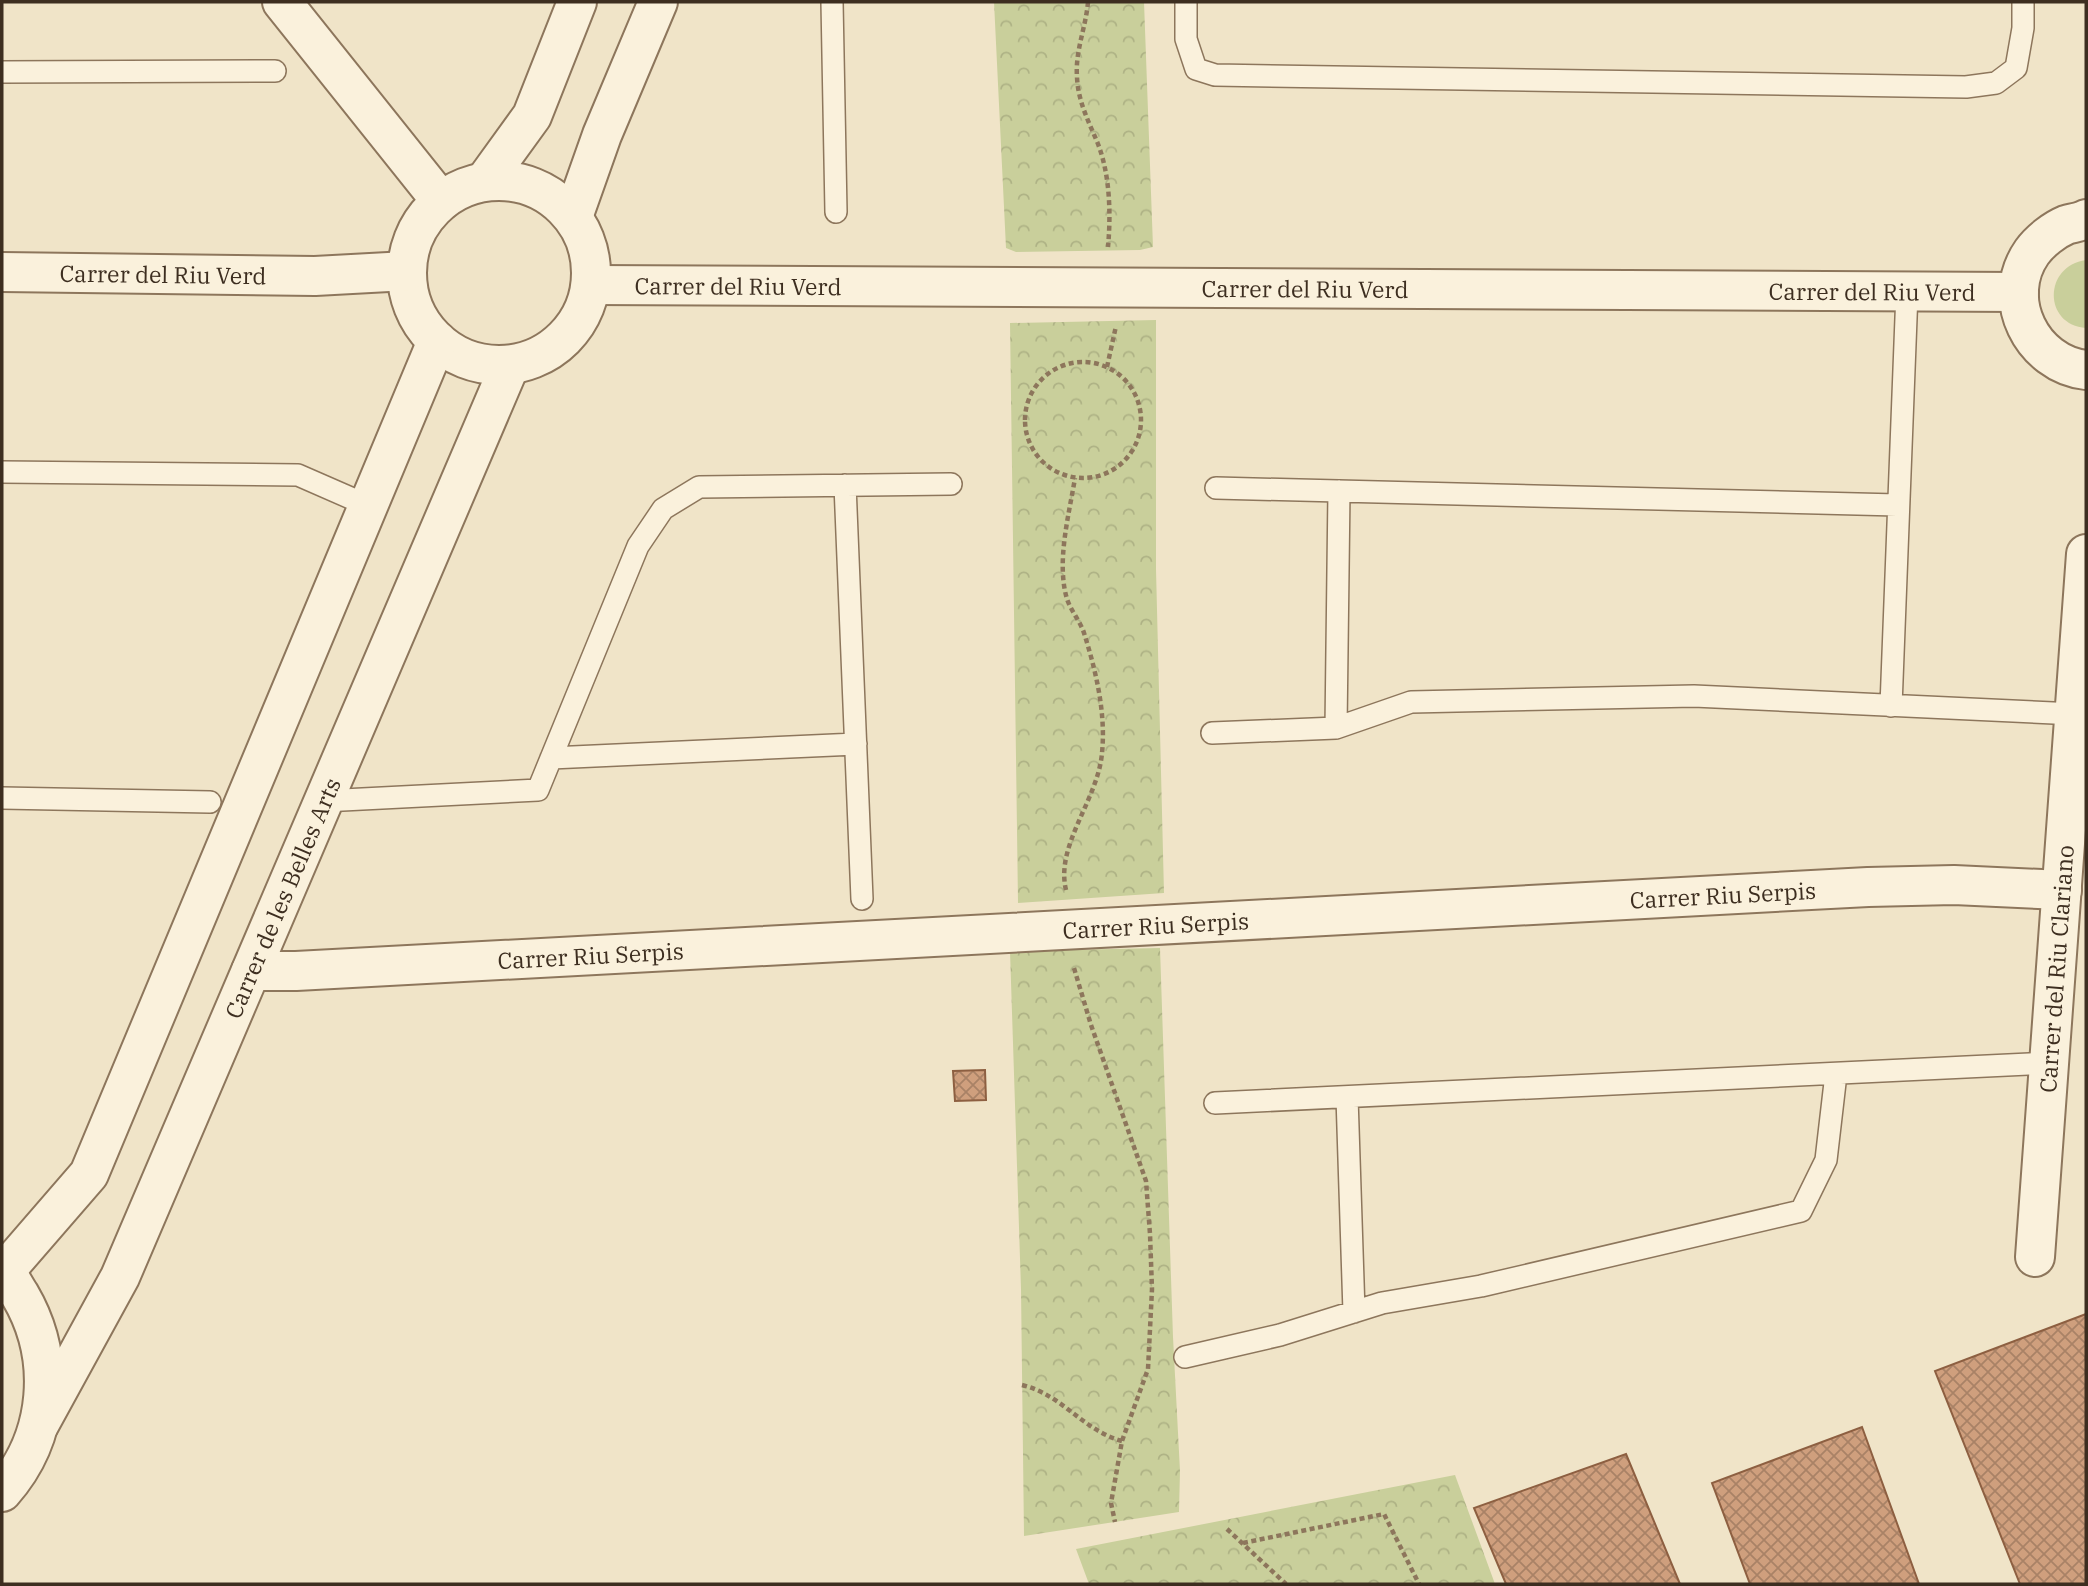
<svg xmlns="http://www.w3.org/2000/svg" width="2088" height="1586" viewBox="0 0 2088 1586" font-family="'IBM Plex Serif',serif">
<defs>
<pattern id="forest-crowns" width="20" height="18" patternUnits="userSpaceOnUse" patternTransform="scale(1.75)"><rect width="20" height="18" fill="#c9cf9b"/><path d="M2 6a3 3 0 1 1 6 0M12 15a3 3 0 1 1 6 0" fill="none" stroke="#aeb285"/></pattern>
<pattern id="building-cross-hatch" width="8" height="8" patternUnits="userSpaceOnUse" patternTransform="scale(1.75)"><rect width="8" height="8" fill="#cf9f7d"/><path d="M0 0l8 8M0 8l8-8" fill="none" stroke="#a98266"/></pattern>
</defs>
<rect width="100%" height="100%" fill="#f0e4c8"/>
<path fill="#c9cf9b" d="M2086,260V328C2043,325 2043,266 2086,260Z"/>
<path fill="url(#forest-crowns)" d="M994,2H1144L1153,247L1140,250L1016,252L1006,248Z
M1156,320V569L1164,893L1018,903L1010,323Z
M1160,948L1173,1337L1180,1471L1179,1512L1024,1536L1021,1289L1010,951Z
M1455,1475L1495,1584H1089L1076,1549Z"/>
<path fill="url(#building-cross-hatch)" stroke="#8d5f41" stroke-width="2" d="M985,1070L986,1100L955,1101L953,1071Z
M2086,1314V1584H2020L1935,1371Z
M1862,1427L1919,1584H1750L1712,1483Z
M1626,1454L1680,1584H1506L1474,1508Z"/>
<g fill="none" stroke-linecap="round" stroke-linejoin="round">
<defs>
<path id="lane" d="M832,2L836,212
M1186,2V39L1196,69L1215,75L1966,87L1996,83L2016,68L2023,28V2
M2,72L275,71
M2,472L298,475L369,506
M845,485L862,899
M1216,488L1897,505
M1891,706L1907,292
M1336,728L1339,491
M1212,733L1336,728L1411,702L1694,696L2075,714
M551,758L856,744
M2,798L210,802
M323,801L538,790L638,546L663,509L699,487L951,484
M1347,1097L1354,1312
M1215,1103L2049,1063
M1185,1357L1280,1335L1382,1303L1481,1286L1801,1211L1826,1160L1836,1074"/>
<g id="street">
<path d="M282,2L441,201"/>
<path d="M485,181L532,116L577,2"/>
<circle cx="499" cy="273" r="92"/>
<path d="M573,217L602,135L658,2"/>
<path d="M2086,219C2081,222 2073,223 2066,225C2054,230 2040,241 2032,252C1999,299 2032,364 2086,370"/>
<path id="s1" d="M2,272L315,276L407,271"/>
<path id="s2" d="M591,285L2019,292"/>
<path id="s3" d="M251,971H296L1868,887L1954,885L2062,890"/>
<path id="s4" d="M2035,1257L2086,554"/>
<path d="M2,1268C9,1275 14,1286 20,1295C57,1358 51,1437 2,1492"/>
<path d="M5,1271L89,1174L437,341"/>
<path id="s5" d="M39,1425L120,1277L510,365"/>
</g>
</defs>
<use href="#lane" stroke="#8d765c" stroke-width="24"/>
<use href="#street" stroke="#8d765c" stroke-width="42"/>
<path stroke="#8d765c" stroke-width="4.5" stroke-dasharray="5 3.5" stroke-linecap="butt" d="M1088,2C1086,27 1075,51 1077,77C1078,102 1089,122 1098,144C1110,175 1111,214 1108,247
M1025 420a58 58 0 1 1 116 0a58 58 0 1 1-116 0Z
M1107,367L1116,326
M1066,890C1055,845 1098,800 1102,753C1106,713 1096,671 1084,633C1080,621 1071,611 1067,599C1056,562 1069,515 1075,478
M1074,968L1091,1025L1146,1181L1150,1234L1152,1289L1148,1369L1122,1441L1111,1503L1115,1522
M1022,1385C1063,1395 1082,1430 1122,1441
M1227,1529L1286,1584
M1243,1543L1384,1514L1419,1584"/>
<use href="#lane" stroke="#faf1dc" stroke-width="21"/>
<use href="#street" stroke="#faf1dc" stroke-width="38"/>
</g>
<g text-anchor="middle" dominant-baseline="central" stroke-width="6" stroke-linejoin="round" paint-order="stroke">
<g font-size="23" fill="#3d2e20" stroke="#f7eed8">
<text stroke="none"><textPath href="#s1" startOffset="161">Carrer del Riu Verd</textPath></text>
<text stroke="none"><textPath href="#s2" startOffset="147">Carrer del Riu Verd</textPath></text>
<text stroke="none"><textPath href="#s2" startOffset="714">Carrer del Riu Verd</textPath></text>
<text stroke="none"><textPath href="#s2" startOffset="1281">Carrer del Riu Verd</textPath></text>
<text stroke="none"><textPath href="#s3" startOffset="1474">Carrer Riu Serpis</textPath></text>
<text stroke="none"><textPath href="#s5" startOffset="581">Carrer de les Belles Arts</textPath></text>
<text stroke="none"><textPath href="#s3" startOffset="906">Carrer Riu Serpis</textPath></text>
<text stroke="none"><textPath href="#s3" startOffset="340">Carrer Riu Serpis</textPath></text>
<text stroke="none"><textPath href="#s4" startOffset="289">Carrer del Riu Clariano</textPath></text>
</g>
</g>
<rect width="2088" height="1586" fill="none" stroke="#3d2e20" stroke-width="7"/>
</svg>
